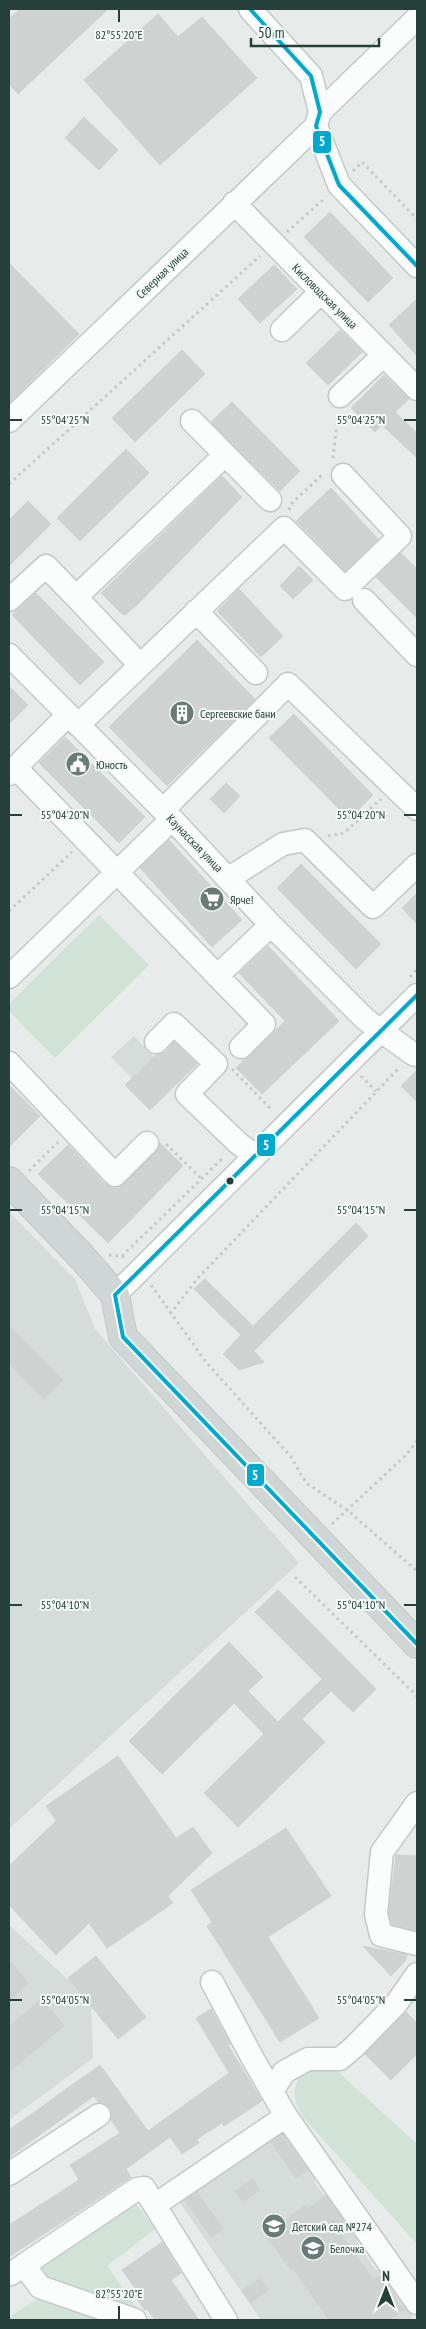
<svg xmlns="http://www.w3.org/2000/svg" width="426" height="2329" viewBox="0 0 426 2329" font-family="'PT Sans Narrow',sans-serif">
<rect width="100%" height="100%" fill="#e7ebe9"/>
<path fill="#d5dcd9" d="M134,1036L154,1057L132,1078L111,1057Z
M9,1212L75,1279L95,1329L299,1563L9,1829Z
M9,1925L91,2001L93,2058L9,2120Z
M284,2127L317,2175L314,2182L324,2195L330,2194L360,2236L357,2241L375,2270H382L412,2316L411,2320H261L179,2201Z"/>
<path fill="#d1e3d7" d="M99,915L149,965L55,1058L9,1011V1004Z
M335,2069L417,2144V2244L304,2118C292,2099 290,2087 306,2070Z
M134,2201L155,2229L107,2266L137,2308L135,2311L50,2281L39,2271L48,2253Z
M43,2295L100,2311V2320H9V2317Z"/>
<path fill="#ced2d1" stroke="#cfd4d2" d="M20,9H108L18,94L9,84V19Z
M158,14L178,37L202,17L257,78L160,165L84,80Z
M84,117L118,150L99,170L65,138Z
M330,212L393,278L368,302L304,237Z
M9,263L79,334L9,403Z
M274,265L297,289L260,323L238,299Z
M417,299V356L389,325Z
M340,330L362,352L328,385L306,363Z
M182,350L205,374L135,442L112,418Z
M384,375L409,399L395,412L417,433V458L382,425L375,432L351,408Z
M232,402L300,471L280,491L211,422Z
M126,449L149,473L80,541L57,518Z
M222,476L242,497L137,605L125,615L122,614L101,593Z
M331,488L378,539L345,571L296,521Z
M28,501L51,524L9,566V520Z
M401,553L417,569V618L376,577Z
M299,566L313,580L293,599L280,586Z
M239,589L283,636L261,657L217,611Z
M36,593L104,662L80,685L12,615Z
M197,640L255,699L167,786L109,727Z
M9,686L28,705L9,724Z
M294,714L373,795L349,819L269,738Z
M65,737L145,817L119,843L39,763Z
M226,783L240,796L224,813L210,799Z
M169,840L242,920L212,947L140,868Z
M301,864L381,944L356,969L277,888Z
M417,893V924L402,908Z
M268,946L339,1021L262,1094L236,1068L285,1021L239,973Z
M174,1042L197,1064L150,1110L125,1085L156,1055L165,1052Z
M417,1070V1102L401,1086Z
M9,1085L40,1116L9,1147Z
M160,1143L183,1166L108,1243L38,1174L68,1145L105,1184L114,1188H119L156,1152Z
M356,1223L368,1236L254,1351L264,1362L239,1370L223,1354L241,1335L194,1289L205,1279L253,1326Z
M9,1326L63,1380L44,1399L9,1364Z
M278,1590L376,1689L353,1712L331,1691L302,1719L325,1742L238,1827L204,1793L264,1734L234,1703L162,1774L129,1741L229,1642L263,1677L248,1691L278,1722L322,1679L255,1612Z
M118,1756L176,1838L193,1827L212,1853L168,1896L173,1903L107,1948L89,1923L56,1955L9,1905V1866L56,1821L46,1806Z
M286,1828L331,1896L268,1937L319,2018L280,2042L207,1926L212,1922L191,1890Z
M396,1855L417,1856V1931L392,1924L389,1913Z
M363,1946L407,1955L406,1960L391,1976Z
M96,1956L146,2017L118,2039L68,1978Z
M9,1960L28,1983L9,2002Z
M42,1999L64,2026L9,2072V2026Z
M211,2009L230,2044L228,2045L262,2101L224,2126L222,2123L197,2139L199,2143L182,2154L170,2137L126,2169L131,2177L9,2257V2225L79,2180L70,2165L120,2133L111,2120L112,2114L110,2107L104,2103L98,2102L94,2096L9,2157V2130L100,2065L148,2131L229,2073L196,2018Z
M406,2012L417,2023V2054L391,2080L365,2054Z
M282,2134L307,2170L296,2178L271,2142Z
M253,2179L260,2190L243,2202L235,2191Z
M197,2192L223,2229L211,2237L185,2200Z
M326,2196L350,2230L342,2236L374,2280L380,2276L404,2310L389,2320H329L293,2269L291,2270L267,2237L287,2223L285,2220L305,2206L307,2209Z
M162,2242L181,2273L171,2280L199,2320H155L147,2309L145,2310L131,2291L135,2288L122,2270Z
M260,2278L269,2290L251,2303L242,2291Z"/>
<g fill="none" stroke-linecap="round" stroke-linejoin="round">
<defs>
<path id="minor" d="M250,9L311,76L320,112L316,126L339,185L417,266
M320,112L417,18
M234,203L417,389
M282,330L321,292
M340,396L384,355
M9,421L316,126
M192,421L270,500
M76,597L140,665
M9,600L46,566L76,597L225,455
M364,600L417,655
M196,611L256,673
M9,655L172,819L271,925L365,1019L413,1054L417,1055
M78,725L284,528L345,589L400,536L343,475
M15,767L264,1024L241,1047
M9,774L68,715
M163,810L288,684L417,809
M229,878L283,844L305,840L373,907L417,865
M217,976L271,925
M9,977L172,819
M156,1042L174,1024L216,1064L187,1094L238,1143L254,1155
M9,1063L115,1175L147,1143
M115,1295L417,995
M417,1803L382,1852L376,1914L381,1935L417,1944
M212,1982L253,2059L286,2116L417,2303
M272,2092L284,2072L308,2059H340L354,2047L396,2004L417,1974
M9,2174L99,2115
M155,2205L286,2116
M24,2265L137,2189L144,2188L226,2320
M9,2272L11,2274L24,2265L40,2287L135,2320"/>
<path id="major" d="M9,1181L82,1257L115,1295L123,1337L417,1644"/>
</defs>
<use href="#minor" stroke="#c4c8c7" stroke-width="25"/>
<use href="#major" stroke="#c2cac8" stroke-width="30"/>
<path stroke="#c2cbc9" stroke-width="3" stroke-dasharray="2.5 4" stroke-linecap="butt" d="M353,171L362,162L417,219
M287,232L325,198
M333,458L338,415
M9,484L260,256
M289,510L291,504L324,473
M328,836L344,833L381,799
M9,911L72,852
M410,977L417,969
M232,1069L272,1110
M361,1076L376,1091
M166,1144L201,1178
M29,1171L58,1142
M109,1255L122,1256L127,1259
M122,1256L224,1157
M151,1285L206,1362L291,1457L306,1483L347,1510L417,1571
M170,1314L198,1278L399,1068
M332,1524L406,1455L417,1441
M295,1577L417,1696"/>
<use href="#minor" stroke="#fbfcfc" stroke-width="22"/>
<use href="#major" stroke="#cfd6d5" stroke-width="28"/>
<defs>
<path id="bus-1" d="M250,9L311,76L320,112L316,126L339,185L417,266
M115,1295L123,1337L417,1644
M115,1295L417,995"/>
</defs>
<use href="#bus-1" stroke="#f5faf8" stroke-width="8"/>
<use href="#bus-1" stroke="#00a9ce" stroke-width="4"/>
</g>
<path fill="none" stroke="#253f3a" stroke-width="2" d="M119,10V22M10,420H22M404,420H416M10,815H22M404,815H416M10,1210H22M404,1210H416M10,1605H22M404,1605H416M10,2000H22M404,2000H416M119,2306V2319"/>
<defs>
<symbol id="building-disc" viewBox="-11 -11 22 22"><circle r="9.5" fill="#697b77" stroke="#f5faf8"/><path d="M-4-6H4V6H1V3H-1V6H-4ZM-2.5-4.3h1.7v1.8h-1.7ZM.8-4.3h1.7v1.8H.8ZM-2.5-1h1.7V.8h-1.7ZM.8-1h1.7V.8H.8Z" fill="#fff"/></symbol>
<symbol id="civic-disc" viewBox="-11 -11 22 22"><circle r="9.5" fill="#697b77" stroke="#f5faf8"/><path d="M-.6-6.5H3V-4.5H.6V-3L4-1V1h2V6H-6V1h2V-1L-.6-3ZM-1.2 2.5V6h2.4V2.5Z" fill="#fff"/></symbol>
<symbol id="supermarket-disc" viewBox="-11 -11 22 22"><circle r="9.5" fill="#697b77" stroke="#f5faf8"/><path d="M-6-5.5h2.5l.6 2H6L4.5 2H-2.5L-4.4-4H-6ZM-1.5 3.2a1.3 1.3 0 1 0 .1 0ZM3 3.2a1.3 1.3 0 1 0 .1 0Z" fill="#fff"/></symbol>
<symbol id="school-disc" viewBox="-11 -11 22 22"><circle r="9.5" fill="#697b77" stroke="#f5faf8"/><path d="M0-5L7-2L0 1L-7-2ZM-4 1L0 2.5L4 1V4Q0 6-4 4Z" fill="#fff"/></symbol>
</defs>
<g fill-rule="evenodd">
<use href="#building-disc" x="168" y="699" width="28" height="28"/>
<use href="#civic-disc" x="64" y="750" width="28" height="28"/>
<use href="#supermarket-disc" x="198" y="885" width="28" height="28"/>
<use href="#school-disc" x="260" y="2212" width="28" height="28"/>
<use href="#school-disc" x="299" y="2234" width="28" height="28"/>
</g>
<circle fill="#253f3a" stroke="#f5faf8" stroke-width="2" cx="230" cy="1181" r="4.5"/>
<g text-anchor="middle" dominant-baseline="central" stroke-width="4" stroke-linejoin="round" paint-order="stroke">
<g font-size="12" fill="#253f3a" stroke="#f5faf8">
<text transform="translate(162 273) rotate(-44)">Северная улица</text>
<text transform="translate(325 296) rotate(45)">Кисловодская улица</text>
<text transform="translate(195 843) rotate(46)">Каунасская улица</text>
</g>
<g font-size="12" fill="#253f3a" stroke="#f5faf8" text-anchor="start">
<text x="200" y="713">Сергеевские бани</text>
<text x="96" y="764">Юность</text>
<text x="230" y="899">Ярче!</text>
<text x="292" y="2226">Детский сад №274</text>
<text x="330" y="2248">Белочка</text>
</g>
</g>
<g font-size="12" text-anchor="middle" fill="#253f3a" stroke="#f5faf8" stroke-width="4" stroke-linejoin="round" paint-order="stroke">
<text x="119" y="39">82°55'20"E</text>
<text x="65" y="424">55°04'25"N</text>
<text x="361" y="424">55°04'25"N</text>
<text x="65" y="819">55°04'20"N</text>
<text x="361" y="819">55°04'20"N</text>
<text x="65" y="1214">55°04'15"N</text>
<text x="361" y="1214">55°04'15"N</text>
<text x="65" y="1609">55°04'10"N</text>
<text x="361" y="1609">55°04'10"N</text>
<text x="65" y="2004">55°04'05"N</text>
<text x="361" y="2004">55°04'05"N</text>
<text x="119" y="2298">82°55'20"E</text>
</g>
<g stroke="#f5faf8" stroke-width="2">
<rect x="312" y="130" width="20" height="24" rx="5" fill="#00a9ce"/>
<rect x="256" y="1133" width="20" height="24" rx="5" fill="#00a9ce"/>
<rect x="246" y="1463" width="19" height="24" rx="5" fill="#00a9ce"/>
</g>
<g font-size="14" text-anchor="middle" font-weight="bold" fill="#fff">
<text x="322" y="146">5</text>
<text x="266" y="1150">5</text>
<text x="255" y="1480">5</text>
</g>
<rect width="426" height="2329" fill="none" stroke="#253f3a" stroke-width="20"/>
<g transform="translate(386 2289)" stroke="#f5faf8" stroke-width="4" paint-order="stroke">
<path d="M0-4L9 19L0 12L-9 19Z" fill="#253f3a"/>
<text y="-8" font-size="14" font-weight="bold" text-anchor="middle" fill="#253f3a">N</text>
</g>
<path d="M251 38v8h128v-8" fill="none" stroke="#253f3a" stroke-width="2.5"/>
<text x="258" y="38" font-size="15" fill="#253f3a" stroke="#f5faf8" stroke-width="4" paint-order="stroke">50 m</text>
</svg>
